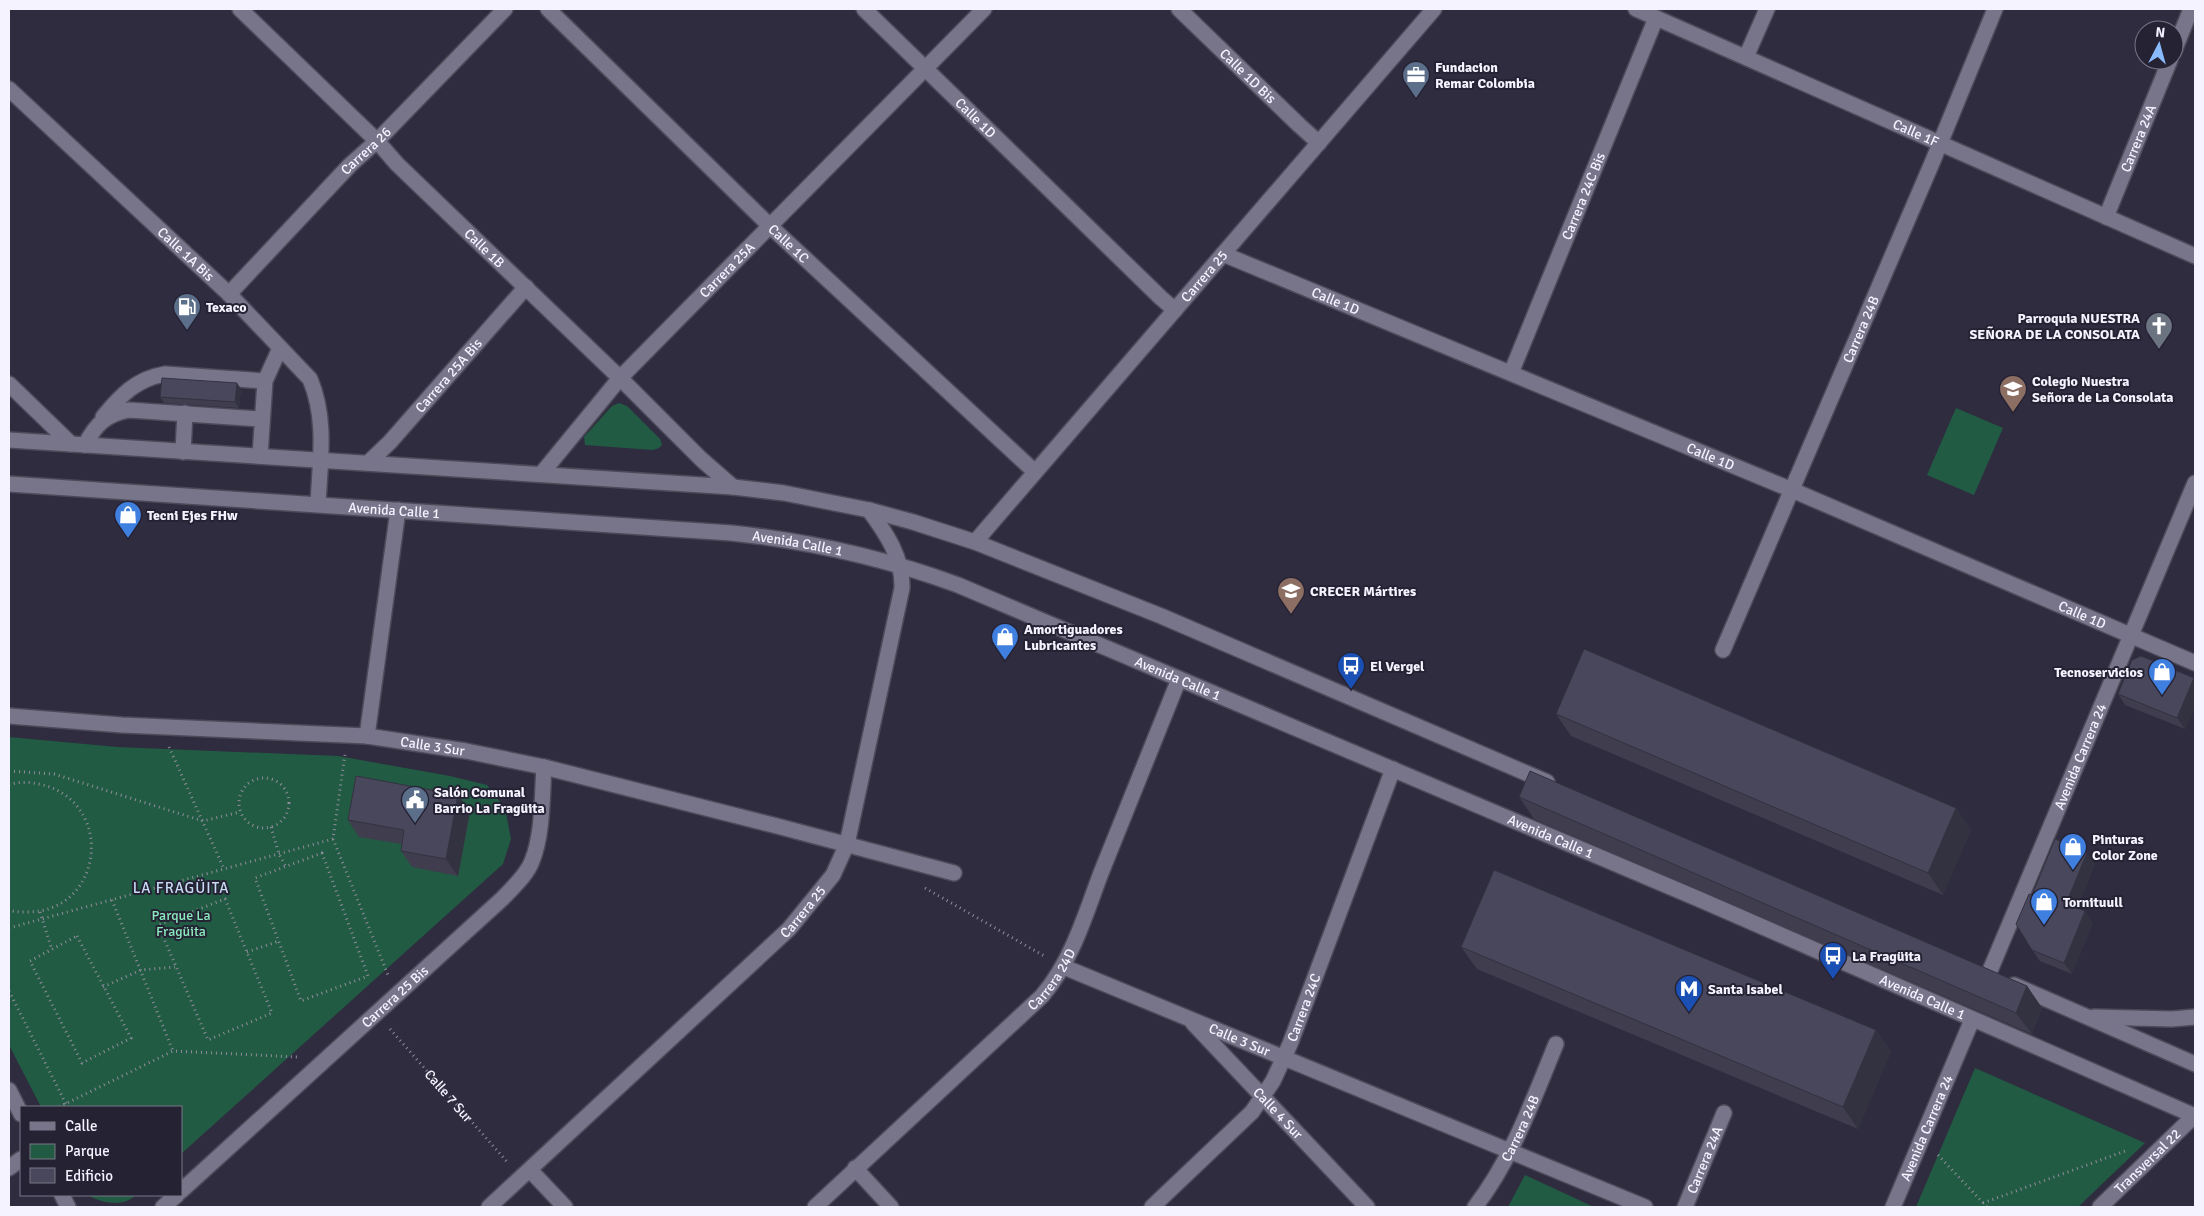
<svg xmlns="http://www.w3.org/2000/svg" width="2204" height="1216" viewBox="0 0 2204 1216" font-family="Signika,sans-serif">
<rect width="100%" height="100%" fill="#2e2c3e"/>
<path fill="#225b43" d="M619,403L627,406L660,439L662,445L659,448L653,450L585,445L584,437L612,406Z
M1956,408L2003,428L1974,495L1927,475Z
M9,737L117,747L338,756L450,776L487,785L505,808L511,839L503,864L181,1154V1107H41L9,1045Z
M1975,1068L2145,1143L2078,1207H1916Z
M1525,1175L1594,1207H1508Z
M87,1195H136C122,1208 103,1203 87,1195Z"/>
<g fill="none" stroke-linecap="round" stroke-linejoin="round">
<defs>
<path id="lane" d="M103,417C121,395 136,379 165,374L265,381
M85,445C96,424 105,415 129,410L261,419
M183,452L185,413
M260,456L265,381L280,348"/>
<g id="street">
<path id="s2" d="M548,9L770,226L1035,472"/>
<path id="s3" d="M864,9L1161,298L1175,310"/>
<path id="s4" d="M1179,9L1299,125L1319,143"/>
<path d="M2174,51L2191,9"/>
<path d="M1746,57L1767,9"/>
<path id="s5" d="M9,89L229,294"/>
<path id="s6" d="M2106,217L2170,60"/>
<path id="s7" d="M1223,254L1792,490L2195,663"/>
<path id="s8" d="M1511,373L1656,18"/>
<path d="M9,384L71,444"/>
<path id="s9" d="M368,463L390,442L526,287"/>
<path id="s10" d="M542,473L620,378L984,9"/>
<path id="s11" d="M1723,650L1932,163L1995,9"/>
<path id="s12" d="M9,716L122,725L367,736L466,751L544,767L777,826L954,873"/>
<path d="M367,736L398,510"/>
<path id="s13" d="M1064,967L1645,1207"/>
<path id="s14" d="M1193,1023L1367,1207"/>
<path d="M9,1090L21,1114"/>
<path d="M9,1168L21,1159"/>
<path d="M855,1168L891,1207"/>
<path d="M530,1170L565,1207"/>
<path id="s15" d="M181,1191L503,898C513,887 527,875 532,861C543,834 542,796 544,767"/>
<path d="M62,1195L68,1207"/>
<path d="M163,1207L177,1195"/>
<path id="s16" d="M489,1207L789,929L833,875L847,844L902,588C903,558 886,533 869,510"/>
<path id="s17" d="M815,1207L1042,996C1072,961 1085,915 1101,873C1127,808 1153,744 1179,679"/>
<path id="s18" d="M1152,1207L1252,1112L1273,1081L1290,1044L1393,769"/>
<path id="s19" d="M1475,1207C1512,1159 1533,1100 1556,1044"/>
<path id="s20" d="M1685,1207L1724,1113"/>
</g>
<g id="secondary">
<path id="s21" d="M240,9L377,141L397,164L620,378L701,459L733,487"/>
<path id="s22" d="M1636,9L2195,256"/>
<path d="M9,440L733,487L784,493L869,510L913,522L975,542L1161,616L1547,782"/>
<path id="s23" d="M9,484L731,533C809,541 884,558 958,585L1701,900L2195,1116"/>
<path id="s24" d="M318,504C320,462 327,419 310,379L229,294L350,165L377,141L505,9"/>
<path id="s25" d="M975,542L1434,9"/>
<path id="s26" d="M1989,973L2195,483"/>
<path d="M2014,985L2195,1064"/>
<path d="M2094,1017L2172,1019L2195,1017"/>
<path id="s27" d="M1893,1207L1972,1020"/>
<path id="s28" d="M2100,1207L2195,1115"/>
</g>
</defs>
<use href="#lane" stroke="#4c4a59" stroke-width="18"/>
<use href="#street" stroke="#4c4a59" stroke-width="18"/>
<use href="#secondary" stroke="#4c4a59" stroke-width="18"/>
<g stroke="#8f8d9c" stroke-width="3" stroke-dasharray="1 4" stroke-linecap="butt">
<path d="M169,747L224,869"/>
<path d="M9,771L54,774L203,821L240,812"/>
<circle cx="264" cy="803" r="25"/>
<path d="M9,785C21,780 38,783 50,787C116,813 99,912 28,912C21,912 15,912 9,910"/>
<path d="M271,827L279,854L286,867"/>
<path d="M333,839L388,975"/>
<path d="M322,853L368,976L301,1001L255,878Z"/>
<path d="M925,888L1046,957"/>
<path d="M225,899L272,1013L208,1040L158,925Z"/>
<path d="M112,900L173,1051"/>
<path d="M40,912L52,950"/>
<path d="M9,928L333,839L345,754"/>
<path d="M77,936L131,1038L82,1063L30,961Z"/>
<path d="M247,952L279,941"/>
<path d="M103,987L141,970L175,967"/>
<path d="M9,991L66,1104"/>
<path id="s1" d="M390,1029L508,1163"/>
<path d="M59,1107L173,1051L298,1057"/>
<path d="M1938,1155L1987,1207"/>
<path d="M1983,1203L2128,1150"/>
</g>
<use href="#lane" stroke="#78758b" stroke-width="15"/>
<use href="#street" stroke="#78758b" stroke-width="15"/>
<use href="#secondary" stroke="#78758b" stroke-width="15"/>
</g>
<path fill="#3f3d4e" d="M241,389L239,408L164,403L160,397Z
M2194,678L2195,680V706L2185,729L2125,705L2118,694Z
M1556,714L1956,808L1971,830L1943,895L1571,736Z
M458,795L470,811L458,876L412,867L401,851L402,844L359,837L348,820Z
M1519,797L2027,986L2042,1008L2032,1034L1534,819Z
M2095,864L2077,908L2085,911L2093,923L2072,974L2040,961L2032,950V895Z
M1461,947L1876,1030L1891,1052L1858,1129L1477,969Z"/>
<path fill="#333240" d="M237,383L241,389L239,408L235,402Z
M2194,678L2195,680V706L2185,729L2177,718Z
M458,795L470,811L458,876L446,859Z
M1956,808L1971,830L1943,895L1928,873Z
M2087,853L2095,864L2074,915L2066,904Z
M2085,911L2093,923L2072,974L2064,963Z
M2027,986L2042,1008L2032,1034L2016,1013Z
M1876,1030L1891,1052L1858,1129L1843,1107Z"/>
<path fill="#49475b" stroke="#333240" d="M162,378L237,383L235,402L160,397Z
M1584,649L1956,808L1928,873L1556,714Z
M2141,656L2194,678L2177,718L2118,694L2132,660Z
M1530,771L2027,986L2016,1013L1519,797Z
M356,776L458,795L446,859L401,851L404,830L348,820Z
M2055,839L2087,853L2066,904L2085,911L2064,963L2032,950L2016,924L2029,894L2032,895Z
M1494,870L1876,1030L1843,1107L1461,947Z"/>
<defs>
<symbol id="office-pin" viewBox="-11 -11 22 30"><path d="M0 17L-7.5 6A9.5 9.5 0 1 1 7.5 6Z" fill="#5c6f8a" stroke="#252234"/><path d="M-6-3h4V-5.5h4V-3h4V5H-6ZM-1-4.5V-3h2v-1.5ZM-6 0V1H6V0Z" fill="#fff"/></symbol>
<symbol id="fuel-pin" viewBox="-11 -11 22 30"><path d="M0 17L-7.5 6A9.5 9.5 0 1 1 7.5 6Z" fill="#5c6f8a" stroke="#252234"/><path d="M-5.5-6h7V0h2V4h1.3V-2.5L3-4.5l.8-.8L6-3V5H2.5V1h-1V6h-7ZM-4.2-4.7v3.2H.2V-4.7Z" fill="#fff"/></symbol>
<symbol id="church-pin" viewBox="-11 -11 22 30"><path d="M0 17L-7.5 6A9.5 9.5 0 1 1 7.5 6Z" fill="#6b7280" stroke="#252234"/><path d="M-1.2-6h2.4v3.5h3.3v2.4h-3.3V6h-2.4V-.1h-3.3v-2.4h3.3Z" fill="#fff"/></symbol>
<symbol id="university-pin" viewBox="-11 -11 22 30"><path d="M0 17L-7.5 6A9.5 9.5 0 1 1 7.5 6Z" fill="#8d6e63" stroke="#252234"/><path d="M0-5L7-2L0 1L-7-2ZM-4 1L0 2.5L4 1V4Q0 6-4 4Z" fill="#fff"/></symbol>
<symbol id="shop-pin" viewBox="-11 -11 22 30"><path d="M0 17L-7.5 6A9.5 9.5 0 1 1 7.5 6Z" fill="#3f7fe0" stroke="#252234"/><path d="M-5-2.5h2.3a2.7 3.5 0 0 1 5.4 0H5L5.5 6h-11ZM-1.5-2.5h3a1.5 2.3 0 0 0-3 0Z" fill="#fff"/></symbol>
<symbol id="school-pin" viewBox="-11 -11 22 30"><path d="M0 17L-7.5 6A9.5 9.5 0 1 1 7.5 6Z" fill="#8d6e63" stroke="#252234"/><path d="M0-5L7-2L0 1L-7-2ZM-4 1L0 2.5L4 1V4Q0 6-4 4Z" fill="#fff"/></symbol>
<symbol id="bus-pin" viewBox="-11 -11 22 30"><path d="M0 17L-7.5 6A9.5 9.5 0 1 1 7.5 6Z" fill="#1a4fb4" stroke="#252234"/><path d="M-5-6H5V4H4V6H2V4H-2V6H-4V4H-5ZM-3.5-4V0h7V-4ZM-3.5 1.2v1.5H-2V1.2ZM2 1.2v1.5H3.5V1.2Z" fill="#fff"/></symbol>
<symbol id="civic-pin" viewBox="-11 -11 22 30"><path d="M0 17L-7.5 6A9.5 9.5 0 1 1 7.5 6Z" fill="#5c6f8a" stroke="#252234"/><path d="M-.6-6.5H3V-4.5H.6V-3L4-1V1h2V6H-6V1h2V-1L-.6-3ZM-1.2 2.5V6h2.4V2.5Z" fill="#fff"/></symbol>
<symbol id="metro-pin" viewBox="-11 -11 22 30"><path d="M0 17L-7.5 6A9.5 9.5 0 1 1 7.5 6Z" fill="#1a4fb4" stroke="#252234"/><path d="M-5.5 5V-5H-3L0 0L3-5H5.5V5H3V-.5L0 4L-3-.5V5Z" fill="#fff"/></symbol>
</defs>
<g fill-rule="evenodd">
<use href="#office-pin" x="1400" y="59" width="32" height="43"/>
<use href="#fuel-pin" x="171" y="291" width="32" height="43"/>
<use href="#church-pin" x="2143" y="310" width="32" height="43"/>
<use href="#university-pin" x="1997" y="373" width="32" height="43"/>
<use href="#shop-pin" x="112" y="499" width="32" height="43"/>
<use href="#school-pin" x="1275" y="575" width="32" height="43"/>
<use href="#shop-pin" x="989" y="621" width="32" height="43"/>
<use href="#bus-pin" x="1335" y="650" width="32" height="43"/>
<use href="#shop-pin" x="2146" y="656" width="32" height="43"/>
<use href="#civic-pin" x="399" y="784" width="32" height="43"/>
<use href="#shop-pin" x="2057" y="831" width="32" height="43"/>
<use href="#shop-pin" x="2028" y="886" width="32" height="43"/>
<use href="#bus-pin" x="1817" y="940" width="32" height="43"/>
<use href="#metro-pin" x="1673" y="973" width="32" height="43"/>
</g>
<g text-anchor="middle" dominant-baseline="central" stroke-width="4" stroke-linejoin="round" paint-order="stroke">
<g font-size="14" font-weight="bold" fill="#f4f3ff" stroke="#252234" text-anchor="start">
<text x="1435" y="67">Fundacion<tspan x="1435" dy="16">Remar Colombia</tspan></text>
<text x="206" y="307">Texaco</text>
<text x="2140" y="318" text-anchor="end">Parroquia NUESTRA<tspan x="2140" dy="16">SEÑORA DE LA CONSOLATA</tspan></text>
<text x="2032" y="381">Colegio Nuestra<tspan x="2032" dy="16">Señora de La Consolata</tspan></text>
<text x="147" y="515">Tecni Ejes FHw</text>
<text x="1310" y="591">CRECER Mártires</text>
<text x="1024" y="629">Amortiguadores<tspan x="1024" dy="16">Lubricantes</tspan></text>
<text x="1370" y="666">El Vergel</text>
<text x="2143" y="672" text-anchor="end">Tecnoservicios</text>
<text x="434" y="792">Salón Comunal<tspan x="434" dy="16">Barrio La Fragüita</tspan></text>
<text x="2092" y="839">Pinturas<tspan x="2092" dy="16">Color Zone</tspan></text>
<text x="2063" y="902">Tornituull</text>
<text x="1852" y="956">La Fragüita</text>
<text x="1708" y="989">Santa Isabel</text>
</g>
<g font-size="14" fill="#f4f3ff" stroke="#252234">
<text stroke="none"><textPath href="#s4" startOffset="96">Calle 1D Bis</textPath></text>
<text stroke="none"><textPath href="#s3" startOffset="156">Calle 1D</textPath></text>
<text stroke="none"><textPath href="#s22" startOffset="306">Calle 1F</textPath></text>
<text stroke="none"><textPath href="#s6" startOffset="85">Carrera 24A</textPath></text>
<text stroke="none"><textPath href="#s24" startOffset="442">Carrera 26</textPath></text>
<text stroke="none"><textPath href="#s8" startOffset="191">Carrera 24C Bis</textPath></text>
<text stroke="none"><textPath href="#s2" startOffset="336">Calle 1C</textPath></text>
<text stroke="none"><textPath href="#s21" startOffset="342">Calle 1B</textPath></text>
<text stroke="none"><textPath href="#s5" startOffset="242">Calle 1A Bis</textPath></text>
<text stroke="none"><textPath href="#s10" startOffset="275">Carrera 25A</textPath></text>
<text stroke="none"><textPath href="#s25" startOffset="351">Carrera 25</textPath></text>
<text stroke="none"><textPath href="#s7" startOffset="122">Calle 1D</textPath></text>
<text stroke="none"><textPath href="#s11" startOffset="349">Carrera 24B</textPath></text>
<text stroke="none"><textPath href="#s9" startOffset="119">Carrera 25A Bis</textPath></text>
<text stroke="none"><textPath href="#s7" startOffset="528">Calle 1D</textPath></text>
<text stroke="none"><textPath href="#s23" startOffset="386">Avenida Calle 1</textPath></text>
<text stroke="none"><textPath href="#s23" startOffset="791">Avenida Calle 1</textPath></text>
<text stroke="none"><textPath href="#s7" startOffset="932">Calle 1D</textPath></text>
<text stroke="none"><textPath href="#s23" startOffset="1196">Avenida Calle 1</textPath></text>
<text stroke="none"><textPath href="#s12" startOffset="425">Calle 3 Sur</textPath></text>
<text stroke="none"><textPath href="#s26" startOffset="235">Avenida Carrera 24</textPath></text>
<text stroke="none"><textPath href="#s23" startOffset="1601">Avenida Calle 1</textPath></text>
<text stroke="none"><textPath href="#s16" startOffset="431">Carrera 25</textPath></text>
<text stroke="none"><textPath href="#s17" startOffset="329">Carrera 24D</textPath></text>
<text stroke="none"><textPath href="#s15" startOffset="289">Carrera 25 Bis</textPath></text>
<text stroke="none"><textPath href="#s23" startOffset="2006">Avenida Calle 1</textPath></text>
<text stroke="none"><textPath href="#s18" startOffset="255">Carrera 24C</textPath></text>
<text stroke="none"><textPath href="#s13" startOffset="190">Calle 3 Sur</textPath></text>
<text stroke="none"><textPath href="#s1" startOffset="89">Calle 7 Sur</textPath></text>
<text stroke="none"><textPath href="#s14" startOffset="124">Calle 4 Sur</textPath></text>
<text stroke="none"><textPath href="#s27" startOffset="86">Avenida Carrera 24</textPath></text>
<text stroke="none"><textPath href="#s19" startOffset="91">Carrera 24B</textPath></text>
<text stroke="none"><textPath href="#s20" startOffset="51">Carrera 24A</textPath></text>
<text stroke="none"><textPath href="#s28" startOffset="66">Transversal 22</textPath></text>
</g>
<g font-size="14" fill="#8bebbf" stroke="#252234">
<text x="181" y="915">Parque La<tspan x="181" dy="16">Fragüita</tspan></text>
</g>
<g font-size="15" letter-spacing="1" fill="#c8dbf4" stroke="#252234">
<text x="181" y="888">LA FRAGÜITA</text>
</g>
</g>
<rect width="2204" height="1216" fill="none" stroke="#f4f3ff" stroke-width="20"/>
<rect x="20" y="1106" width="162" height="90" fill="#252234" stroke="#787685"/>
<rect x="30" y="1122" width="25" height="8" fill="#78758b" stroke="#787685"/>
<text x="65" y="1131" font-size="15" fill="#f4f3ff">Calle</text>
<rect x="30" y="1144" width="25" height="15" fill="#225b43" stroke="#787685"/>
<text x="65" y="1156" font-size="15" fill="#f4f3ff">Parque</text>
<rect x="30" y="1168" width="25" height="15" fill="#49475b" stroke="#787685"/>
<text x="65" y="1181" font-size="15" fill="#f4f3ff">Edificio</text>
<g transform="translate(2159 45) rotate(6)"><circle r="24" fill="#252234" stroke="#787685"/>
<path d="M0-4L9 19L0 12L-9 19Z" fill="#89bafc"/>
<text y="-8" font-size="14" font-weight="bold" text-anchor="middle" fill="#f4f3ff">N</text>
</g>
</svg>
